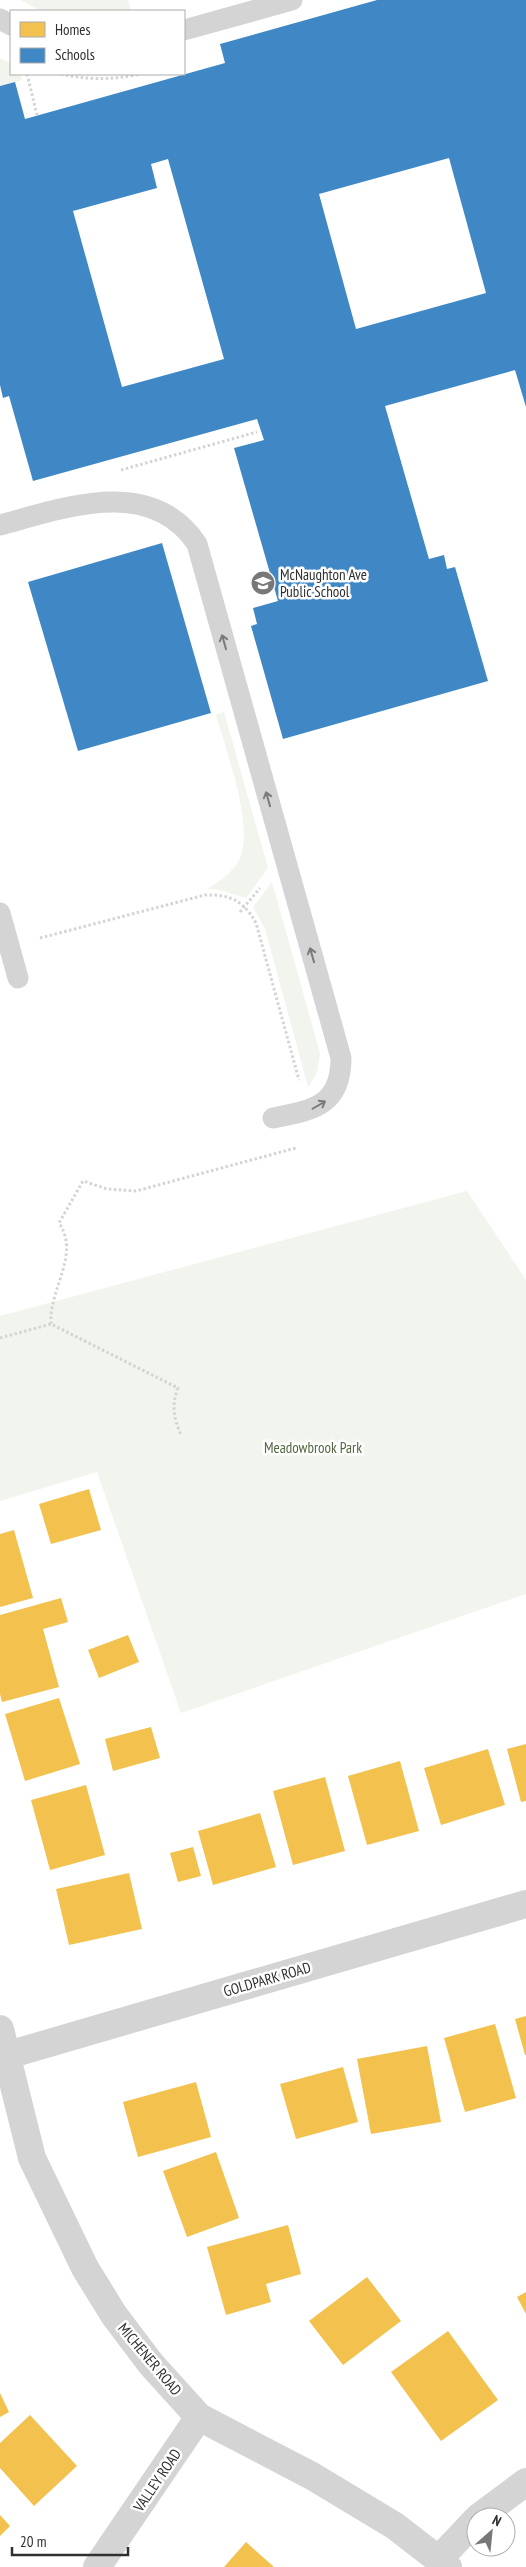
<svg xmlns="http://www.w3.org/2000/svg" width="526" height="2567" viewBox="0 0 526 2567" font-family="'PT Sans Narrow',sans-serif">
<rect width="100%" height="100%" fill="#fff"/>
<path fill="#f1f5ed" d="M20,0H128L131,11H41Z
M0,58L11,63V74H20L22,80L0,86Z
M224,712L268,868L246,898L216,889H207C219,882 235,871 240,858C254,823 226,751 216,715Z
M272,882L320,1053L317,1073L308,1087L265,929L253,907Z
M467,1191L526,1280V1594L181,1713L97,1472L0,1501V1316Z"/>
<path fill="#f2c14e" d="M89,1489L101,1530L51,1544L39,1504Z
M14,1530L33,1598L0,1607V1534Z
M61,1598L68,1622L43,1629L59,1687L2,1702L0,1694V1615Z
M128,1635L139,1662L99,1678L88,1650Z
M59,1698L80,1764L25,1781L5,1714Z
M151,1727L160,1758L113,1771L105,1739Z
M526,1744V1801L521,1802L507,1749Z
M488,1749L505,1805L441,1825L424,1768Z
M400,1761L419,1831L367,1845L348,1776Z
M325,1777L345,1851L293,1865L273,1791Z
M86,1785L105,1855L50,1870L31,1800Z
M260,1813L276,1867L213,1885L198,1831Z
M193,1847L201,1876L178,1882L170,1853Z
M129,1873L142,1929L69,1945L56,1889Z
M526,2016V2055H525L515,2019Z
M495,2024L516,2098L465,2112L444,2038Z
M427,2046L441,2122L371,2134L357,2059Z
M343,2067L358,2122L296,2139L280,2084Z
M196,2082L211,2137L138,2157L123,2102Z
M216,2152L239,2218L187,2237L163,2171Z
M288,2225L301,2274L266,2284L271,2302L226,2315L207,2247Z
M367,2277L401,2321L343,2365L309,2321Z
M526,2292V2314L517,2297Z
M448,2331L498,2400L441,2441L391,2372Z
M0,2393L9,2412L0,2417Z
M30,2415L77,2466L34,2506L0,2468V2443Z
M0,2515L10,2526L0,2536Z
M246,2542L274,2567H224Z"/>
<path fill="#3f88c5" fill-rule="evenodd" d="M377,0H526V407L515,370L385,406L429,559L444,555L447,569L455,567L488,681L283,739L251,626L257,624L253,608L278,601L234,448L264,440L257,419L33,481L9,396L3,398L0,385V86L15,82L25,119L225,63L220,44ZM449,158L486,293L356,329L319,194ZM168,159L224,359L122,387L73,211L157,188L151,164Z
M162,543L211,713L78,751L28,582Z"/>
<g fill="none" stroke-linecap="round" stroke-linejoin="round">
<path stroke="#d4d4d4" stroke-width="3" stroke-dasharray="2.5 2.5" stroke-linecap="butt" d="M27,74L37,115
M61,74C86,80 115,80 140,74
M121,470L257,432
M240,912L260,888
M40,938L205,895C230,894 244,901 256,923L299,1080
M51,1324C48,1291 81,1254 59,1223L83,1181L107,1189L136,1191L296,1148
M0,1338L51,1324L178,1388C171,1404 174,1419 181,1435"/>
<path stroke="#d4d4d4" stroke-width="21" d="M0,19L11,25
M184,30L292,0
M0,525C64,508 151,475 197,544L341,1058C341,1106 313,1110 273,1118
M0,913L18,978"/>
<path stroke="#d4d4d4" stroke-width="28" d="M0,2029L32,2158L85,2268L114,2315L151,2364L199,2417L312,2476L395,2526L448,2567
M8,2055L526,1904
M479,2517L526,2482
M439,2559L476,2520
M97,2567L199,2417"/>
</g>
<defs><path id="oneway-shaft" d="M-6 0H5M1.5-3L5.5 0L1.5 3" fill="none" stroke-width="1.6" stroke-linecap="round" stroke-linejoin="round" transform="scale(1.25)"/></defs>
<g stroke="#7a7a7a">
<use href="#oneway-shaft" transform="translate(224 642) rotate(-106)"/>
<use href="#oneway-shaft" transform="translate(268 799) rotate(-106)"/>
<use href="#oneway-shaft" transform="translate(312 955) rotate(-106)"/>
<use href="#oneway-shaft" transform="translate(319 1105) rotate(-30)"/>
</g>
<defs>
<symbol id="school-disc" viewBox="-11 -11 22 22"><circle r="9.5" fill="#787878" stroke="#fff"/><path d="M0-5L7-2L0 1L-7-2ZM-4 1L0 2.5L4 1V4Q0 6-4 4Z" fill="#fff"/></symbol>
</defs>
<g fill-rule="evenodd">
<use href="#school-disc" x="249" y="569" width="28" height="28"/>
</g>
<g text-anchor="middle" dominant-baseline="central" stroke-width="5" stroke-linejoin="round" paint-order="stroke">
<g font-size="15" fill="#303030" stroke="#fff" text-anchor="start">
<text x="280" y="574">McNaughton Ave<tspan x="280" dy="17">Public School</tspan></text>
</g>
<g font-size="15" fill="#536841" stroke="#fff">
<text x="313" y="1447">Meadowbrook Park</text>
</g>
<g font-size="15" fill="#303030" stroke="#fff">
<text transform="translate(267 1979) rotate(-16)">GOLDPARK ROAD</text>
<text transform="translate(150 2359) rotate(50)">MICHENER ROAD</text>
<text transform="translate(157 2480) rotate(-56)">VALLEY ROAD</text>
</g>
</g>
<rect x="10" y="10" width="175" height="65" fill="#ffffff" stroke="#acacac"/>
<rect x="20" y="22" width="25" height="15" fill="#f2c14e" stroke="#acacac"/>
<text x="55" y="35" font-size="15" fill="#303030">Homes</text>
<rect x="20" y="48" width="25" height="15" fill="#3f88c5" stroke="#acacac"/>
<text x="55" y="60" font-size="15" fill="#303030">Schools</text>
<g transform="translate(491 2532) rotate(27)"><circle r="24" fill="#ffffff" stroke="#acacac"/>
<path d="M0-4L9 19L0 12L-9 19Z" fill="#787878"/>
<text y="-8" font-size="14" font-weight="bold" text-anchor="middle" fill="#303030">N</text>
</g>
<path d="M12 2547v8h116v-8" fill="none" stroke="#303030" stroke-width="2.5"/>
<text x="20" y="2547" font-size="15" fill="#303030" stroke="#ffffff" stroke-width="4" paint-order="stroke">20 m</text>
</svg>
